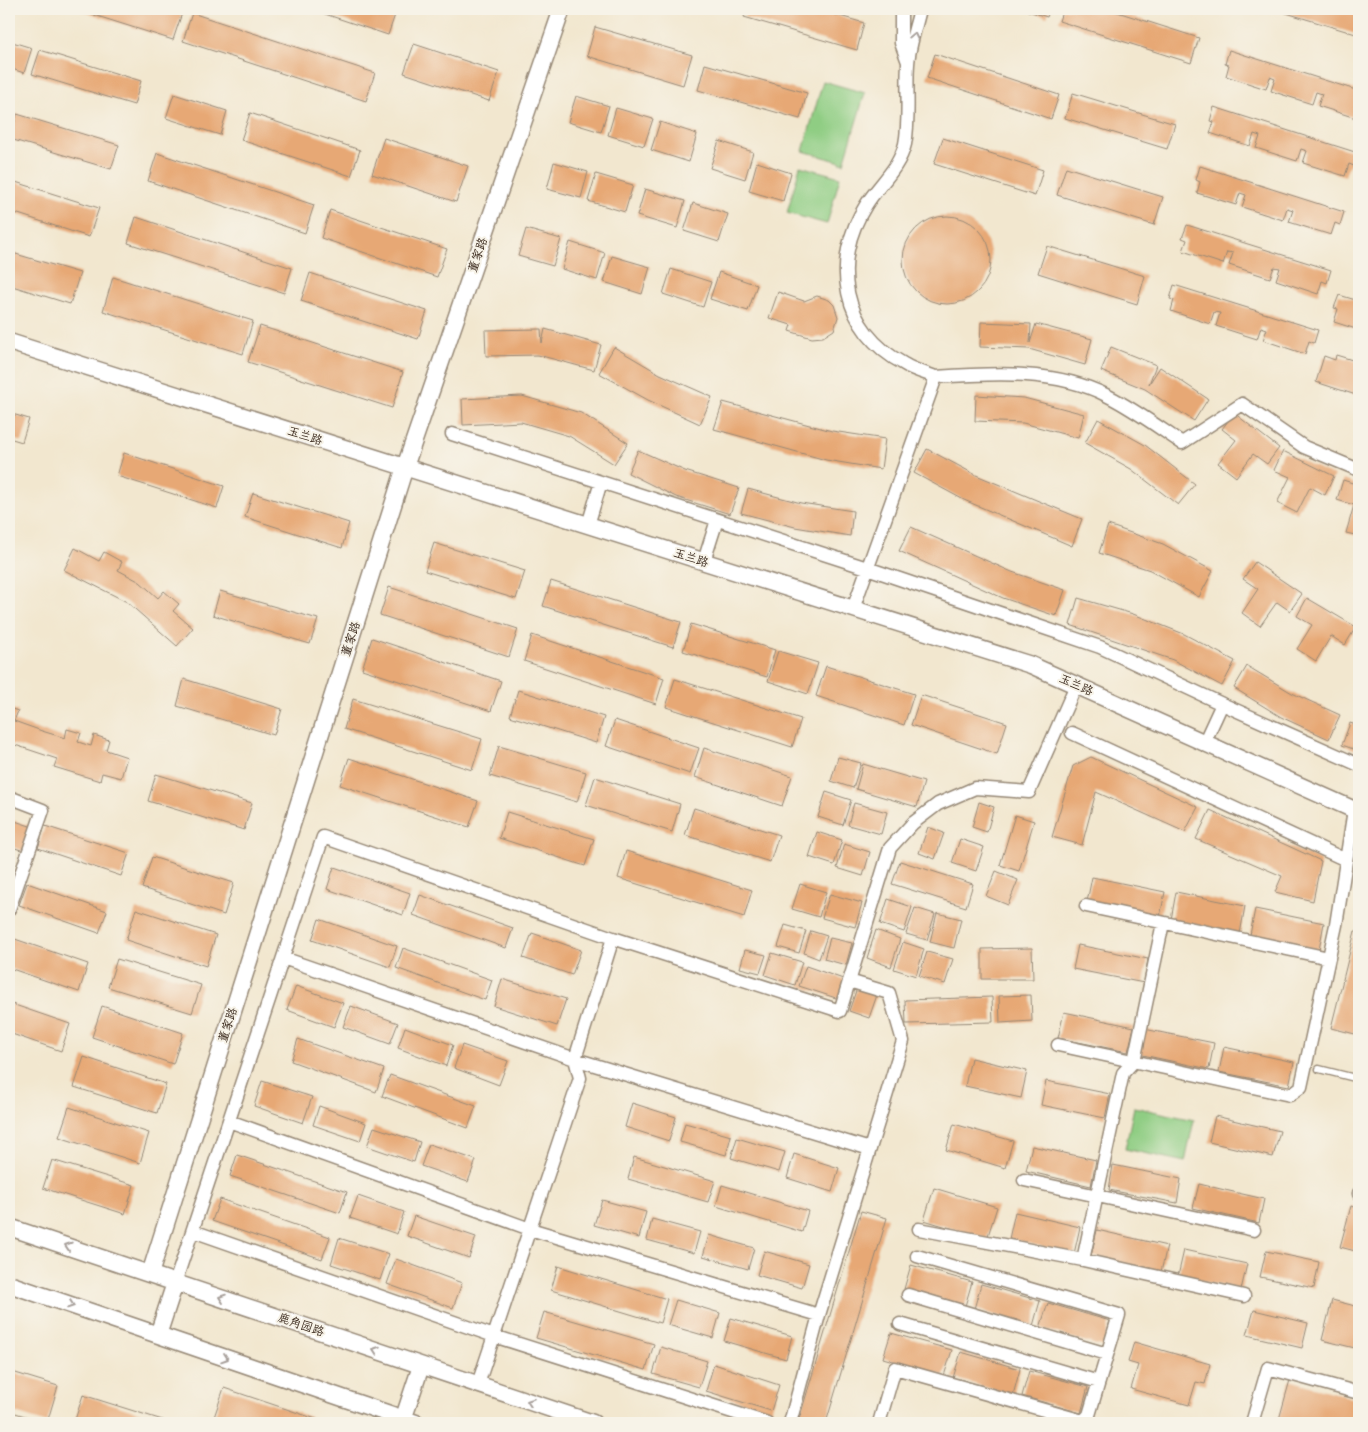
<svg xmlns="http://www.w3.org/2000/svg" width="1368" height="1432" viewBox="0 0 1368 1432" font-family="Kalam,'LXGW WenKai TC',sans-serif">
<rect width="100%" height="100%" fill="#f7f3e8"/>
<filter id="ink" filterUnits="userSpaceOnUse"><feTurbulence type="fractalNoise" baseFrequency=".02" numOctaves="2"/><feDisplacementMap in="SourceGraphic" scale="10" xChannelSelector="R" yChannelSelector="G"/><feConvolveMatrix kernelMatrix="1 2 1 2 8 2 1 2 1" color-interpolation-filters="sRGB"/></filter>
<filter id="wash" filterUnits="userSpaceOnUse"><feTurbulence type="fractalNoise" baseFrequency=".0096" numOctaves="4" result="noise"/><feDisplacementMap in="SourceGraphic" scale="20" xChannelSelector="R" yChannelSelector="G"/><feGaussianBlur stdDeviation="1.12" result="paint"/><feColorMatrix in="noise" values="0 0 0 0 0 0 0 0 0 0 0 0 0 0 0 0 0 1.4 0 .05"/><feComposite in="paint" operator="in"/></filter>
<g filter="url(#wash)">
<rect width="100%" height="100%" fill="#f2e7cf"/>
<path fill="#8fcd83" stroke="#657c50" d="M823,81L865,93L844,163L803,151Z
M800,166L840,177L827,224L787,213Z
M1134,1107L1194,1120L1185,1162L1125,1149Z"/>
<g id="blocks">
<path fill="#e7a875" d="M75,9H178L183,10L173,40Z
M310,9H397L388,35Z
M746,9H816L864,23L857,50L744,17Z
M1022,9H1050L1047,17Z
M1063,9H1108L1199,38L1191,63L1059,21Z
M1273,9H1359V35Z
M192,13L375,73L366,101L183,41Z
M595,27L692,55L683,85L587,56Z
M9,41L32,48L24,73L9,68Z
M414,44L499,72L489,101L404,73Z
M40,50L141,81L134,105L32,74Z
M1229,50L1359,91V119L1318,106L1322,94L1316,92L1312,104L1271,91L1275,79L1270,77L1266,89L1226,76L1229,65L1225,64Z
M935,54L1059,95L1051,119L927,78Z
M705,64L807,93L800,119L698,90Z
M1073,93L1175,124L1167,149L1065,118Z
M174,94L227,111L220,135L166,118Z
M576,96L609,106L601,132L568,122Z
M1214,107L1358,153L1354,166L1349,164L1345,176L1303,163L1307,151L1301,149L1297,161L1256,148L1260,136L1254,134L1250,146L1210,133L1214,122L1210,121Z
M616,108L653,119L644,146L608,135Z
M250,113L360,150L351,176L241,140Z
M17,114L119,145L111,169L10,139Z
M660,122L697,134L689,162L651,150Z
M384,138L468,166L456,202L372,174Z
M943,138L1043,170L1035,196L934,164Z
M719,141L753,152L745,179L710,168Z
M157,153L314,205L305,233L148,181Z
M554,162L588,172L581,198L547,189Z
M757,162L791,173L783,201L749,191Z
M1200,166L1344,212L1340,225L1335,223L1331,235L1289,222L1293,210L1287,208L1283,220L1242,207L1246,195L1240,193L1236,205L1197,193L1200,182L1196,180Z
M1066,167L1163,197L1154,225L1057,195Z
M596,174L633,185L625,212L588,201Z
M9,180L99,208L89,237L9,211Z
M645,189L685,201L677,228L637,216Z
M693,203L728,214L719,242L684,231Z
M330,210L447,249L437,277L321,238Z
M903 260a44 44 0 1 1 88 0a44 44 0 1 1-88 0Z
M136,217L292,268L284,293L128,243Z
M1187,225L1331,270L1327,283L1322,281L1318,294L1276,280L1280,268L1274,267L1270,278L1229,265L1233,253L1227,252L1223,264L1183,251L1187,240L1182,238Z
M526,229L561,239L553,266L518,256Z
M570,242L605,253L597,280L562,269Z
M1047,246L1145,276L1137,304L1038,273Z
M9,252L80,273L70,304L9,285Z
M612,256L650,267L642,294L604,282Z
M671,269L711,282L703,307L663,294Z
M719,272L757,285L748,311L710,299Z
M310,273L427,311L418,339L301,301Z
M113,277L253,321L243,354L103,311Z
M1174,285L1318,330L1314,343L1309,341L1305,354L1263,340L1267,329L1261,327L1257,339L1216,326L1220,313L1214,312L1210,324L1171,311L1174,300L1170,299Z
M778,292L804,301L817,296L829,300L834,305L838,317L834,330L823,337L812,338L789,331L791,325L769,318Z
M1339,295L1359,301V330L1334,322L1338,309L1334,308Z
M981,322L1031,324L1030,343L1036,324L1092,339L1085,365L1029,349L980,347Z
M260,326L403,372L392,408L248,362Z
M541,329L542,343L545,329L601,345L594,370L538,355L486,356L485,330Z
M614,347L660,374L712,397L700,424L648,400L599,373Z
M1111,347L1156,365L1149,384L1160,367L1208,399L1194,421L1145,389L1101,371Z
M1336,355L1359,362V396L1316,382L1324,356L1335,360Z
M976,395L1024,398L1084,414L1078,438L1023,423L975,421Z
M522,396L581,413L628,443L614,464L569,436L521,422L463,425L462,399Z
M723,402L832,431L885,439L881,469L826,460L714,429Z
M9,413L29,419L22,442L9,438Z
M1234,413L1279,448L1267,464L1253,454L1236,477L1218,463L1236,440L1222,429Z
M1098,419L1145,445L1195,484L1178,505L1131,469L1085,443Z
M927,449L976,475L1082,519L1072,546L964,500L914,473Z
M638,450L685,471L739,488L730,514L676,497L628,473Z
M1283,451L1334,476L1325,495L1310,487L1297,513L1277,503L1290,477L1274,470Z
M124,453L224,486L217,508L117,476Z
M1343,480L1359,485V536L1346,533L1354,505L1337,500Z
M748,489L801,503L853,511L850,536L795,527L741,513Z
M253,493L349,523L342,548L245,517Z
M1108,525L1163,544L1213,571L1199,597L1150,570L1099,553Z
M911,527L1012,572L1065,590L1056,616L1003,598L899,551Z
M434,543L525,571L516,599L425,571Z
M75,548L99,561L104,552L122,562L118,570L140,582L158,598L164,591L179,604L173,611L193,628L177,646L127,602L64,570Z
M1255,562L1302,594L1290,611L1277,602L1260,626L1242,613L1258,589L1243,579Z
M551,581L681,622L673,647L543,606Z
M389,587L518,629L509,657L380,615Z
M220,591L318,619L310,644L213,615Z
M1078,598L1133,614L1184,634L1235,661L1222,686L1173,660L1070,625Z
M1307,598L1356,627L1345,645L1331,636L1316,661L1297,649L1312,625L1297,616Z
M691,624L775,650L767,677L683,651Z
M532,635L664,678L656,704L524,661Z
M372,638L501,681L491,711L362,669Z
M778,651L818,663L808,694L768,681Z
M826,666L914,694L904,725L816,696Z
M1247,666L1292,693L1340,715L1329,739L1281,717L1234,688Z
M184,679L282,709L274,735L177,706Z
M675,679L801,719L792,747L666,707Z
M518,690L604,717L596,743L510,716Z
M921,695L1007,723L997,754L911,725Z
M353,699L482,739L472,770L344,729Z
M9,708L18,711L14,721L42,731L65,738L67,729L81,733L78,742L91,746L94,735L109,740L106,750L127,757L121,778L102,773L100,781L54,767L57,759L12,744L9,753Z
M615,720L699,748L690,774L606,746Z
M1350,723L1359,726V751L1342,745Z
M499,746L586,772L577,802L490,776Z
M704,748L792,776L782,806L695,777Z
M838,757L861,763L853,788L831,781Z
M1091,757L1198,807L1185,832L1096,792L1082,845L1052,837L1073,766Z
M349,758L478,801L469,827L340,785Z
M863,764L924,782L917,807L856,789Z
M156,774L252,803L244,830L148,801Z
M595,777L680,804L672,832L586,805Z
M826,792L851,800L843,825L818,817Z
M979,802L994,807L987,832L972,827Z
M854,803L887,812L881,834L848,825Z
M694,808L779,835L770,862L685,835Z
M1210,810L1321,861L1313,901L1275,892L1282,876L1196,839Z
M507,812L594,839L585,866L499,838Z
M1015,815L1034,821L1019,871L1000,865Z
M9,819L33,827L24,851L9,846Z
M45,826L129,853L121,876L38,848Z
M928,827L944,833L935,859L919,853Z
M817,832L842,840L834,865L809,857Z
M960,839L984,847L976,871L952,863Z
M844,844L870,852L863,876L837,868Z
M626,851L752,890L744,917L618,878Z
M152,857L234,883L224,915L142,888Z
M900,861L973,884L966,907L892,884Z
M334,867L410,893L403,915L327,889Z
M996,871L1018,880L1008,905L986,896Z
M1092,877L1165,892L1160,917L1087,902Z
M27,883L107,911L99,933L19,905Z
M800,884L826,892L819,917L792,909Z
M1176,892L1245,906L1240,934L1171,920Z
M830,894L862,903L855,927L822,918Z
M420,895L513,928L506,948L413,915Z
M888,899L912,907L904,932L880,924Z
M915,908L935,914L927,940L906,934Z
M136,909L216,935L206,966L126,940Z
M1255,909L1324,923L1319,950L1250,935Z
M937,913L961,919L954,948L930,942Z
M319,919L397,946L390,967L312,940Z
M785,925L806,931L799,953L778,947Z
M876,930L900,939L891,967L867,958Z
M811,931L827,936L819,959L804,953Z
M1355,931L1359,932V1035L1331,1028Z
M532,933L581,950L572,975L523,958Z
M9,937L88,964L79,992L9,968Z
M830,938L852,943L846,965L824,959Z
M903,942L924,949L916,976L894,969Z
M1078,945L1148,959L1144,983L1073,969Z
M403,948L492,980L485,1000L396,968Z
M1032,948L1033,979H982V949Z
M745,950L766,955L760,973L740,968Z
M927,952L953,959L945,984L919,976Z
M772,953L802,962L795,985L765,975Z
M117,959L201,985L192,1013L108,987Z
M806,966L846,980L839,999L799,986Z
M502,979L566,999L557,1026L494,1006Z
M296,986L343,1003L334,1027L287,1010Z
M857,988L877,995L869,1018L849,1011Z
M1031,995L1032,1021L1000,1023L999,996Z
M992,997L993,1022L906,1024L905,1000Z
M9,1003L70,1024L61,1051L9,1033Z
M102,1006L183,1033L173,1064L92,1037Z
M351,1006L398,1023L390,1044L343,1027Z
M1064,1012L1134,1027L1128,1052L1058,1038Z
M405,1027L453,1045L446,1066L398,1048Z
M1144,1029L1214,1043L1209,1069L1138,1054Z
M298,1039L384,1069L376,1092L291,1061Z
M462,1045L508,1061L499,1085L454,1068Z
M1224,1047L1294,1062L1289,1086L1219,1072Z
M84,1057L166,1084L157,1113L74,1087Z
M971,1058L1027,1071L1021,1098L965,1086Z
M390,1075L476,1106L468,1128L382,1096Z
M262,1081L312,1097L303,1123L254,1106Z
M1046,1081L1110,1094L1105,1118L1041,1105Z
M632,1103L676,1117L669,1141L625,1127Z
M319,1106L366,1123L360,1141L313,1125Z
M69,1107L149,1133L140,1163L59,1137Z
M1215,1116L1280,1131L1273,1157L1209,1142Z
M685,1123L731,1136L726,1155L680,1142Z
M954,1124L1013,1141L1005,1168L946,1150Z
M374,1127L420,1142L414,1162L367,1146Z
M737,1138L785,1152L779,1172L731,1158Z
M429,1144L476,1160L468,1182L421,1166Z
M1032,1146L1096,1160L1091,1186L1026,1171Z
M794,1154L839,1168L832,1192L787,1178Z
M237,1155L347,1192L340,1213L230,1176Z
M634,1157L715,1181L708,1202L628,1179Z
M52,1160L134,1185L125,1214L43,1188Z
M1113,1165L1181,1179L1177,1203L1109,1190Z
M1199,1184L1264,1199L1259,1223L1193,1208Z
M722,1185L808,1211L802,1232L716,1206Z
M934,1188L997,1207L987,1239L924,1220Z
M358,1196L404,1212L397,1234L350,1218Z
M220,1199L330,1237L322,1259L212,1221Z
M602,1200L646,1212L639,1238L594,1225Z
M1351,1206L1359,1208V1252L1340,1247Z
M861,1211L887,1218L826,1423H798Z
M1015,1212L1080,1227L1074,1254L1009,1239Z
M414,1216L476,1237L469,1258L407,1236Z
M652,1219L700,1232L694,1253L647,1240Z
M1097,1230L1167,1246L1161,1272L1091,1256Z
M709,1235L754,1248L748,1269L703,1256Z
M339,1238L389,1254L380,1280L331,1264Z
M1184,1250L1247,1264L1241,1290L1178,1276Z
M764,1251L809,1264L802,1288L757,1275Z
M1266,1251L1319,1262L1314,1288L1260,1277Z
M396,1259L462,1283L453,1308L387,1284Z
M911,1265L972,1282L965,1306L904,1289Z
M558,1266L667,1299L660,1323L551,1290Z
M981,1284L1040,1301L1033,1326L974,1309Z
M676,1300L720,1313L713,1338L668,1325Z
M1332,1300L1359,1307V1349L1322,1340Z
M1048,1303L1110,1321L1103,1347L1040,1328Z
M1254,1310L1308,1323L1302,1348L1247,1335Z
M544,1312L654,1344L646,1370L536,1338Z
M731,1318L792,1336L786,1359L724,1341Z
M891,1333L952,1350L944,1376L883,1358Z
M1134,1342L1210,1364L1205,1384L1196,1382L1189,1405L1131,1389L1138,1365L1128,1362Z
M661,1347L707,1361L699,1387L653,1374Z
M961,1352L1020,1369L1013,1395L953,1378Z
M714,1364L779,1385L771,1411L706,1391Z
M9,1371L58,1386L47,1423L9,1411Z
M1029,1371L1088,1387L1081,1413L1022,1396Z
M1290,1380L1359,1400V1423H1278Z
M224,1388L328,1423H212Z
M83,1395L172,1423H74Z"/>
</g>
</g>
<g filter="url(#ink)">
<use href="#blocks" fill-opacity="0" stroke="#968876" stroke-width="1"/>
<g fill="none" stroke-linecap="round" stroke-linejoin="round">
<defs>
<path id="service" d="M1319,1069L1359,1079"/>
<path id="minor" d="M901,9V43L908,62
M936,377C992,373 1056,369 1108,396C1134,409 1158,427 1182,443L1242,404L1304,447L1359,470
M452,434L867,568L1100,647L1222,704
M588,525L601,482
M704,561L717,520
M853,609L936,377C925,373 913,370 904,364C842,331 830,262 866,205C879,184 899,169 905,144C910,119 906,90 908,64C909,46 916,27 920,9
M1072,733L1346,860
M1204,743L1222,704L1359,765
M9,797L43,810L9,909
M1086,906L1329,958
M283,958L575,1059L613,938
M1058,1045L1290,1095L1301,1087L1336,925L1354,810
M229,1121L530,1229L819,1315
M1024,1180L1254,1230
M1359,1193V1194
M919,1229L1083,1260L1123,1073L1134,1061L1163,923
M193,1231L494,1336L767,1423
M917,1256L1119,1315L1089,1415L1083,1421
M1083,1260L1244,1296
M175,1283L323,837L613,938L840,1011L890,848L913,823L938,804L975,788L1029,792L1076,685
M908,1295L1107,1354
M900,1324L1099,1382
M478,1384L580,1078L575,1059L870,1149
M790,1423L819,1315L903,1041L889,993L849,981
M879,1423L895,1368L1083,1421L1082,1423
M1252,1423L1268,1368L1359,1393"/>
<path id="tertiary" d="M9,342L1031,665L1359,812
M9,1227L593,1423
M150,1274L405,467L562,9
M9,1284L416,1423
M158,1335L175,1283
M402,1423L421,1366"/>
</defs>
<use href="#service" stroke="#968876" stroke-width="9"/>
<use href="#minor" stroke="#968876" stroke-width="15"/>
<use href="#tertiary" stroke="#968876" stroke-width="19"/>
<use href="#service" stroke="#fff" stroke-width="6"/>
<use href="#minor" stroke="#fff" stroke-width="12"/>
<use href="#tertiary" stroke="#fff" stroke-width="16"/>
</g>
<defs><path id="oneway-chevron" d="M-2-3.5L2.5 0L-2 3.5" fill="none" stroke-width="1.6" stroke-linecap="round" stroke-linejoin="round" transform="scale(1.25)"/></defs>
<g stroke="#a79f9a">
<use href="#oneway-chevron" transform="translate(914 36) rotate(-77)"/>
<use href="#oneway-chevron" transform="translate(68 1246) rotate(-162)"/>
<use href="#oneway-chevron" transform="translate(222 1298) rotate(-161)"/>
<use href="#oneway-chevron" transform="translate(71 1305) rotate(19)"/>
<use href="#oneway-chevron" transform="translate(376 1350) rotate(-161)"/>
<use href="#oneway-chevron" transform="translate(225 1358) rotate(19)"/>
<use href="#oneway-chevron" transform="translate(530 1402) rotate(-161)"/>
</g>
</g>
<g text-anchor="middle" dominant-baseline="central" stroke-width="4" stroke-linejoin="round" paint-order="stroke">
<g font-size="12" fill="#3b2a1e" stroke="#f7f3e8">
<text transform="translate(478 255) rotate(-71)">董家路</text>
<text transform="translate(305 436) rotate(18)">玉兰路</text>
<text transform="translate(691 558) rotate(18)">玉兰路</text>
<text transform="translate(351 639) rotate(-72)">董家路</text>
<text transform="translate(1076 685) rotate(24)">玉兰路</text>
<text transform="translate(228 1025) rotate(-72)">董家路</text>
<text transform="translate(301 1325) rotate(19)">鹿角园路</text>
</g>
</g>
<rect width="1368" height="1432" fill="none" stroke="#f7f3e8" stroke-width="30"/>
</svg>
